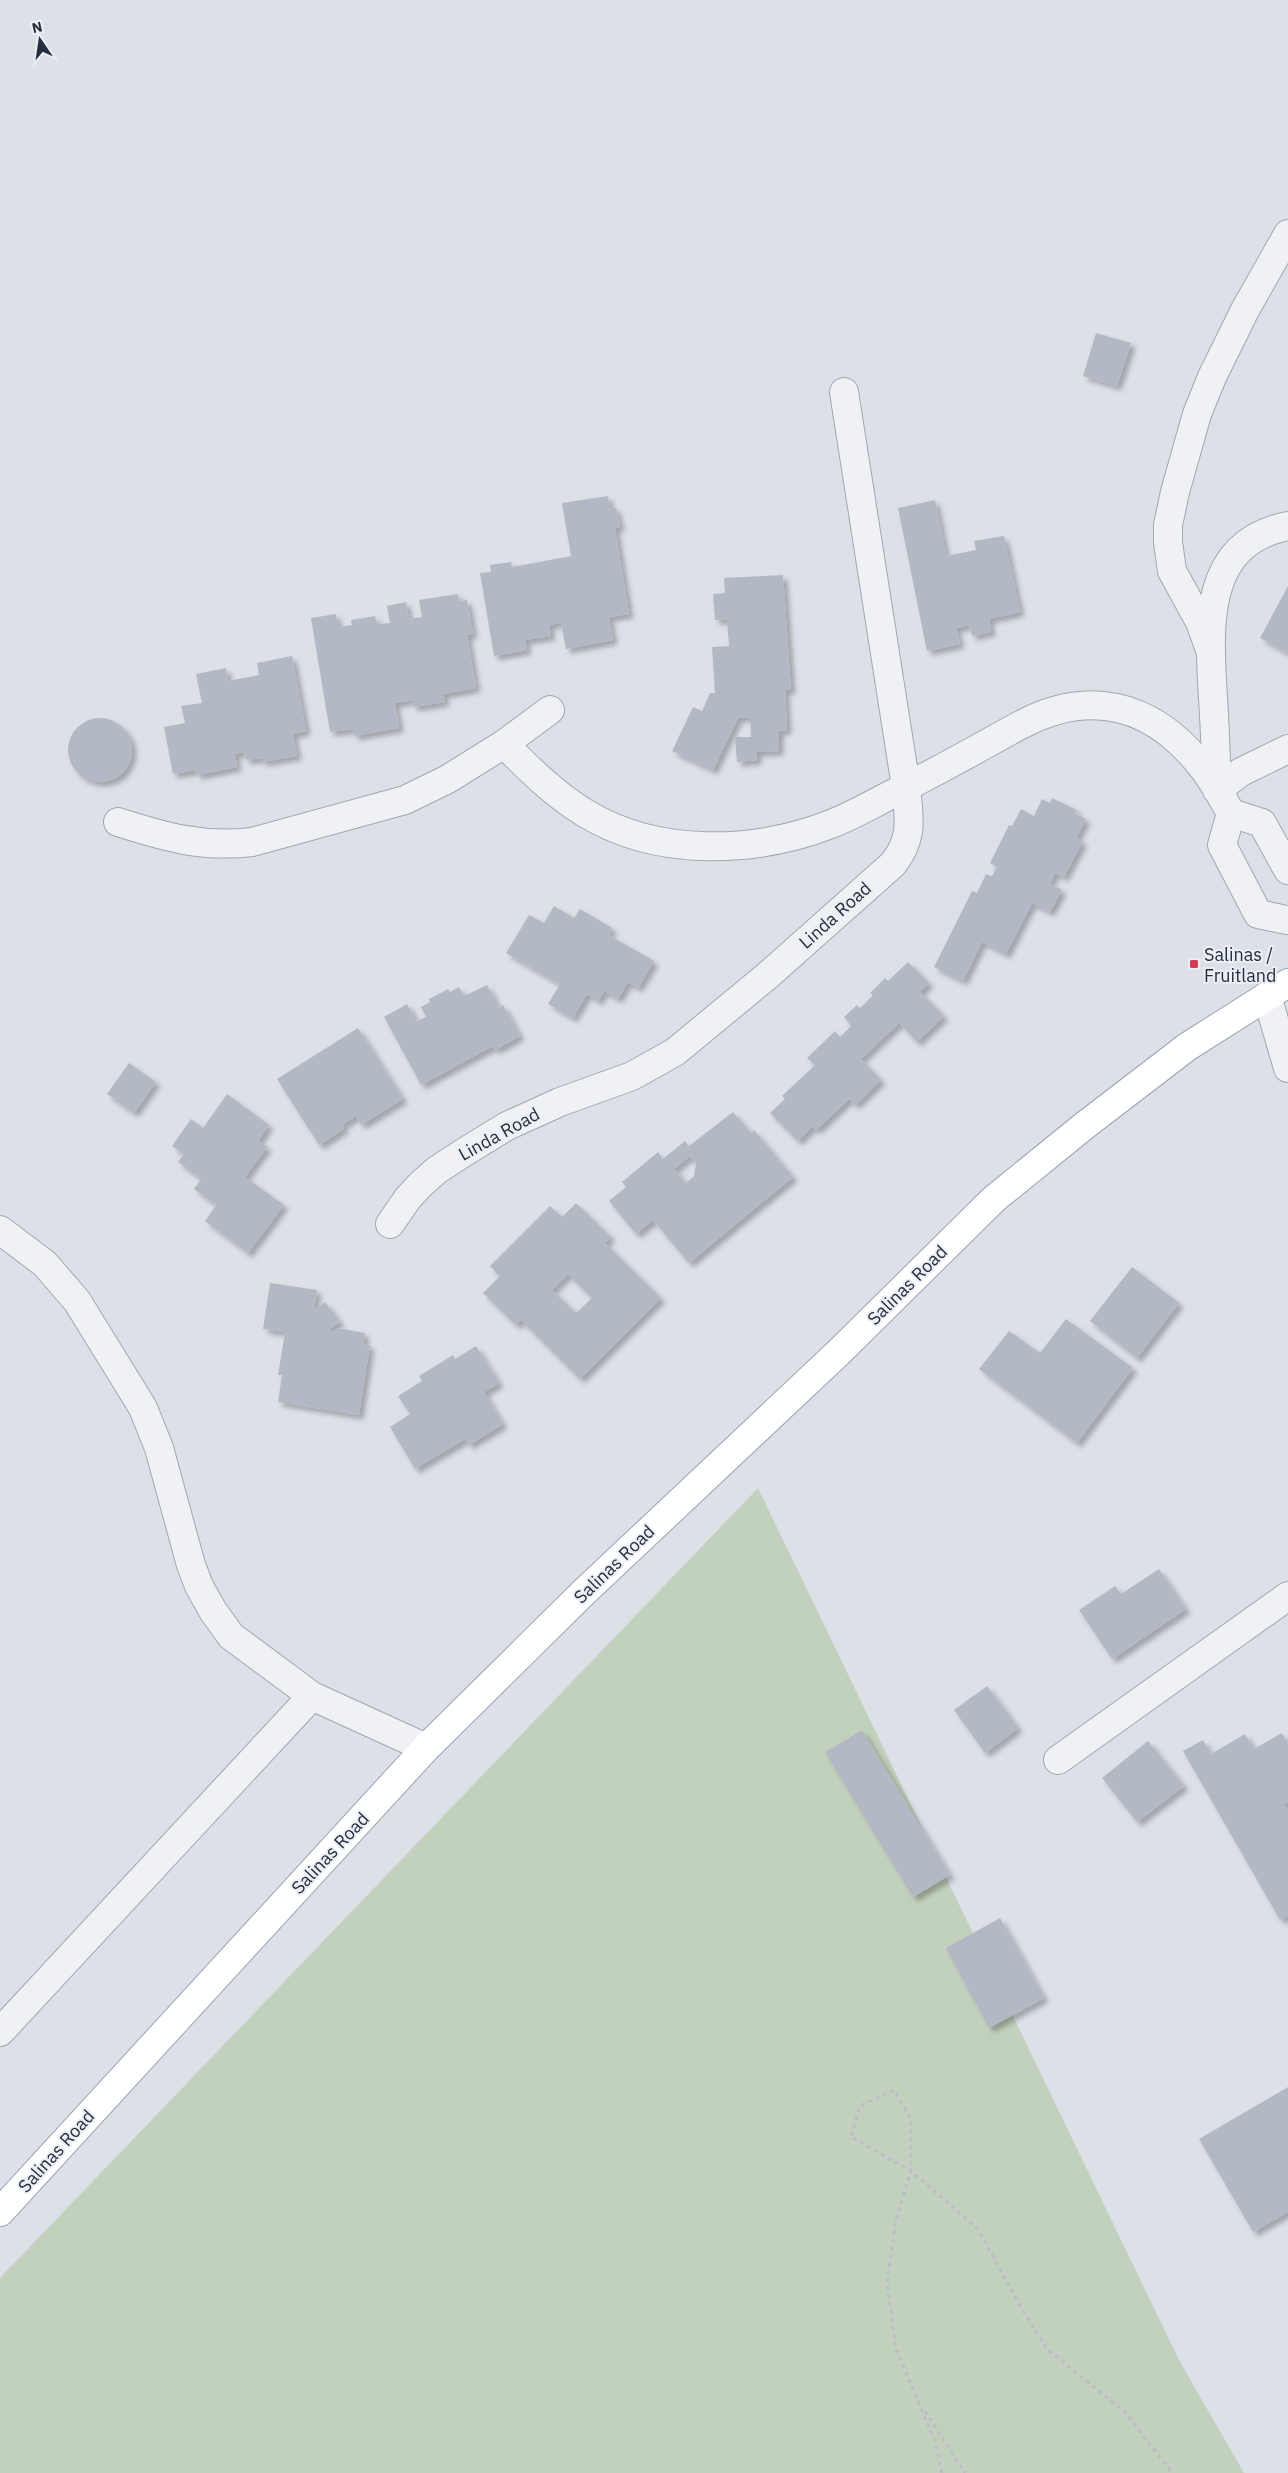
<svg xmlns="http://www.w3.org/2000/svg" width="1288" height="2473" viewBox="0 0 1288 2473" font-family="'IBM Plex Sans',sans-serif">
<defs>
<filter id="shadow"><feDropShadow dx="4.5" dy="4.5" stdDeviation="2.5" flood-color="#0004"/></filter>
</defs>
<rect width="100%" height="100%" fill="#dce0e7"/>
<path fill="#c2d1bd" d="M758,1488L1179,2360L1244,2473H0V2278Z"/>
<path fill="#b3b9c4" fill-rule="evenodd" filter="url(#shadow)" d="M1096,333L1131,343L1117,386L1083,376Z
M608,496L610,509L616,507L620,527L615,528L629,614L609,617L613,640L566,649L561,623L549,625L551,636L525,640L527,650L494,656L480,573L491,572L490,565L511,562L512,567L571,556L562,503Z
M935,500L946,556L976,550L974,541L1004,536L1020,612L989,619L991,632L972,636L969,625L956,628L960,644L927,651L898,508Z
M783,575L791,690H785L787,730L779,731V751L757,752V760L737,762L735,737H751L750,717L738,718L713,770L672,751L693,707L702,711L710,693H715L712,647L729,646L727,620H715L713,594L725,593L724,578Z
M1288,586V653L1260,638Z
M458,594L459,601L467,600L473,634L467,635L476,688L443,694L445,702L413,707L412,700L395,703L399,728L354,736L353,729L330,732L311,618L336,614L338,627L352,625L351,620L375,616L377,624L390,623L387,606L406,602L409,619L422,617L419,600Z
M292,656L306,731L293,734L297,756L262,762V758L246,760L244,752L235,754L237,767L197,775L196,770L173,774L164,727L185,723L181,706L202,703L196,674L226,668L228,681L259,675L257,663Z
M68 750a32 32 0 1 1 64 0a32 32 0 1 1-64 0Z
M1052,798L1077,810L1075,813L1086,819L1076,838L1083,841L1064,877L1055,873L1050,884L1062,890L1050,912L1032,903L1006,954L982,942L963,981L934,967L972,891L977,893L986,874L992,876L997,867L990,863L1009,825L1012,826L1021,809L1034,816L1042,799L1050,803Z
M554,906L574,918L580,909L612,928L609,935L654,961L638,988L628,982L618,999L604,991L598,1001L587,994L573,1018L548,1004L560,984L506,953L529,915L544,923Z
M908,962L929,983L920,992L944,1016L917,1042L899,1023L861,1059L881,1080L855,1105L849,1099L816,1130L813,1126L798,1141L770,1113L785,1099L782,1096L815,1065L807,1058L835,1031L840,1037L851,1026L844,1017L857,1005L860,1008L873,995L870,993L885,978L888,981Z
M487,985L499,1008L503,1005L520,1036L495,1050L493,1046L421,1085L384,1017L407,1004L417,1021L426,1017L421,1007L430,1002L429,999L448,989L450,992L459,987L464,996Z
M358,1028L403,1099L361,1125L356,1116L342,1125L344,1129L319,1145L277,1079Z
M129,1063L156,1082L134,1113L107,1094Z
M227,1094L269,1125L258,1141L267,1147L245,1177L284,1205L248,1253L205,1221L216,1205L194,1189L201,1179L178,1162L184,1154L172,1146L191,1119L203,1128Z
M733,1112L751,1133L754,1130L793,1177L689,1263L653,1220L636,1234L609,1201L626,1187L622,1182L658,1152L663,1159L685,1141L689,1146ZM690,1156L696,1163L694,1176L686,1183L674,1169Z
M576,1203L611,1237L605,1243L661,1298L580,1379L521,1320L516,1325L483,1293L500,1276L490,1266L550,1206L562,1217ZM568,1274L592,1298L576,1313L552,1290Z
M1132,1267L1179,1303L1137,1358L1090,1321Z
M270,1283L317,1290L314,1310L325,1302L340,1322L328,1330L337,1332L338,1328L365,1333L363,1344L370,1345L359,1415L278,1402L282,1375H278L285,1332L263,1329Z
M1066,1319L1133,1368L1077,1443L979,1369L1009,1331L1040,1353Z
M476,1346L499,1383L484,1392L503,1424L469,1445L465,1439L415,1469L390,1427L410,1414L398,1396L422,1381L419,1376L453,1355L455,1359Z
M1159,1569L1186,1609L1112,1659L1079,1610L1115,1586L1121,1594Z
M987,1686L1018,1728L985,1753L954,1710Z
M862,1730L950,1875L913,1897L825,1752Z
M1282,1733L1288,1743V1802L1284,1804L1288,1812V1916L1280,1920L1183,1751L1203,1740L1211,1754L1245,1734L1254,1749Z
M1148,1741L1184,1786L1137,1822L1102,1778Z
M1000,1918L1044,1998L989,2028L946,1948Z
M1288,2087V2212L1253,2232L1199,2139Z"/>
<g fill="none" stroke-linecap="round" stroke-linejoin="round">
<defs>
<path id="minor" d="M1210,650L1200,622L1172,571L1168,542V525L1175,492L1197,414L1212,377L1245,310L1288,234
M504,744L550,710
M1217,790C1216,759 1215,729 1213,698C1209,629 1201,543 1288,526
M1217,790L1241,772L1288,749
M1231,813L1222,845L1258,914L1287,920
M118,822C165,837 202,848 252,842L405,800L448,779L504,744C529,769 554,794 585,813C657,857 754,854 831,824C857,814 881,799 906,787L844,392
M1267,996L1288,1068
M390,1224L408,1198L421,1184L437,1170L463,1153L507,1126L560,1102L632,1076L675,1052L767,976L893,864C914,837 909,819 906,787C933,773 959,759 986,744C1008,732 1030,718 1054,711C1116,693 1166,720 1203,768C1214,782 1222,798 1231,813L1262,823L1288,870
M0,1230L45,1264L77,1301L143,1408L159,1448L191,1565L199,1586L213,1611L231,1636L312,1696L0,2032
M312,1696L426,1748
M1058,1760L1288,1596"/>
<path id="major" d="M0,2212L426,1748L583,1593L838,1353L994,1199L1084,1126L1187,1047L1288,983"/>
</defs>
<use href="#minor" stroke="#a1a7b1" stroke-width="30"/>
<use href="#major" stroke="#9ba5b3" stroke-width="30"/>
<path stroke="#babec5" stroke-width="3" stroke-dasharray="4 4" stroke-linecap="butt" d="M925,2411L965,2473
M942,2473L935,2441L896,2349L887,2283L896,2220L911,2171V2119L894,2090L860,2106L851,2137L911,2171L978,2229L1019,2304L1047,2349L1126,2413L1172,2473"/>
<use href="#minor" stroke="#eff1f5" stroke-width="28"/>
<use href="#major" stroke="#fff" stroke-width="28"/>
</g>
<rect fill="#d13b53" stroke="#ebeff5" stroke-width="2" x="1189" y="959" width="10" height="10" rx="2.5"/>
<g text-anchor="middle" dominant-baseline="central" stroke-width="4" stroke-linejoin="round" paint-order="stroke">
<g font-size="18" fill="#252e3d" stroke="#ebeff5">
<text transform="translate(835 915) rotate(-42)">Linda Road</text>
<text transform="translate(499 1134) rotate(-29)">Linda Road</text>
<text transform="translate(907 1285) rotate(-45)">Salinas Road</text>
<text transform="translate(614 1564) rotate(-44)">Salinas Road</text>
<text transform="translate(330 1853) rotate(-47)">Salinas Road</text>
<text transform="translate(56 2151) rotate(-48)">Salinas Road</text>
</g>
<g font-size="18" fill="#252e3d" stroke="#ebeff5" text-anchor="start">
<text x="1204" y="954">Salinas /<tspan x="1204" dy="21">Fruitland</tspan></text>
</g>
</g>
<g transform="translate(40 40) rotate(347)" stroke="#ebeff5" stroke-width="4" paint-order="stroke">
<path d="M0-4L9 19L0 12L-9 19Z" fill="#252e3d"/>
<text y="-8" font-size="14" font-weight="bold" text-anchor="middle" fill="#252e3d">N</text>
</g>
</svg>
